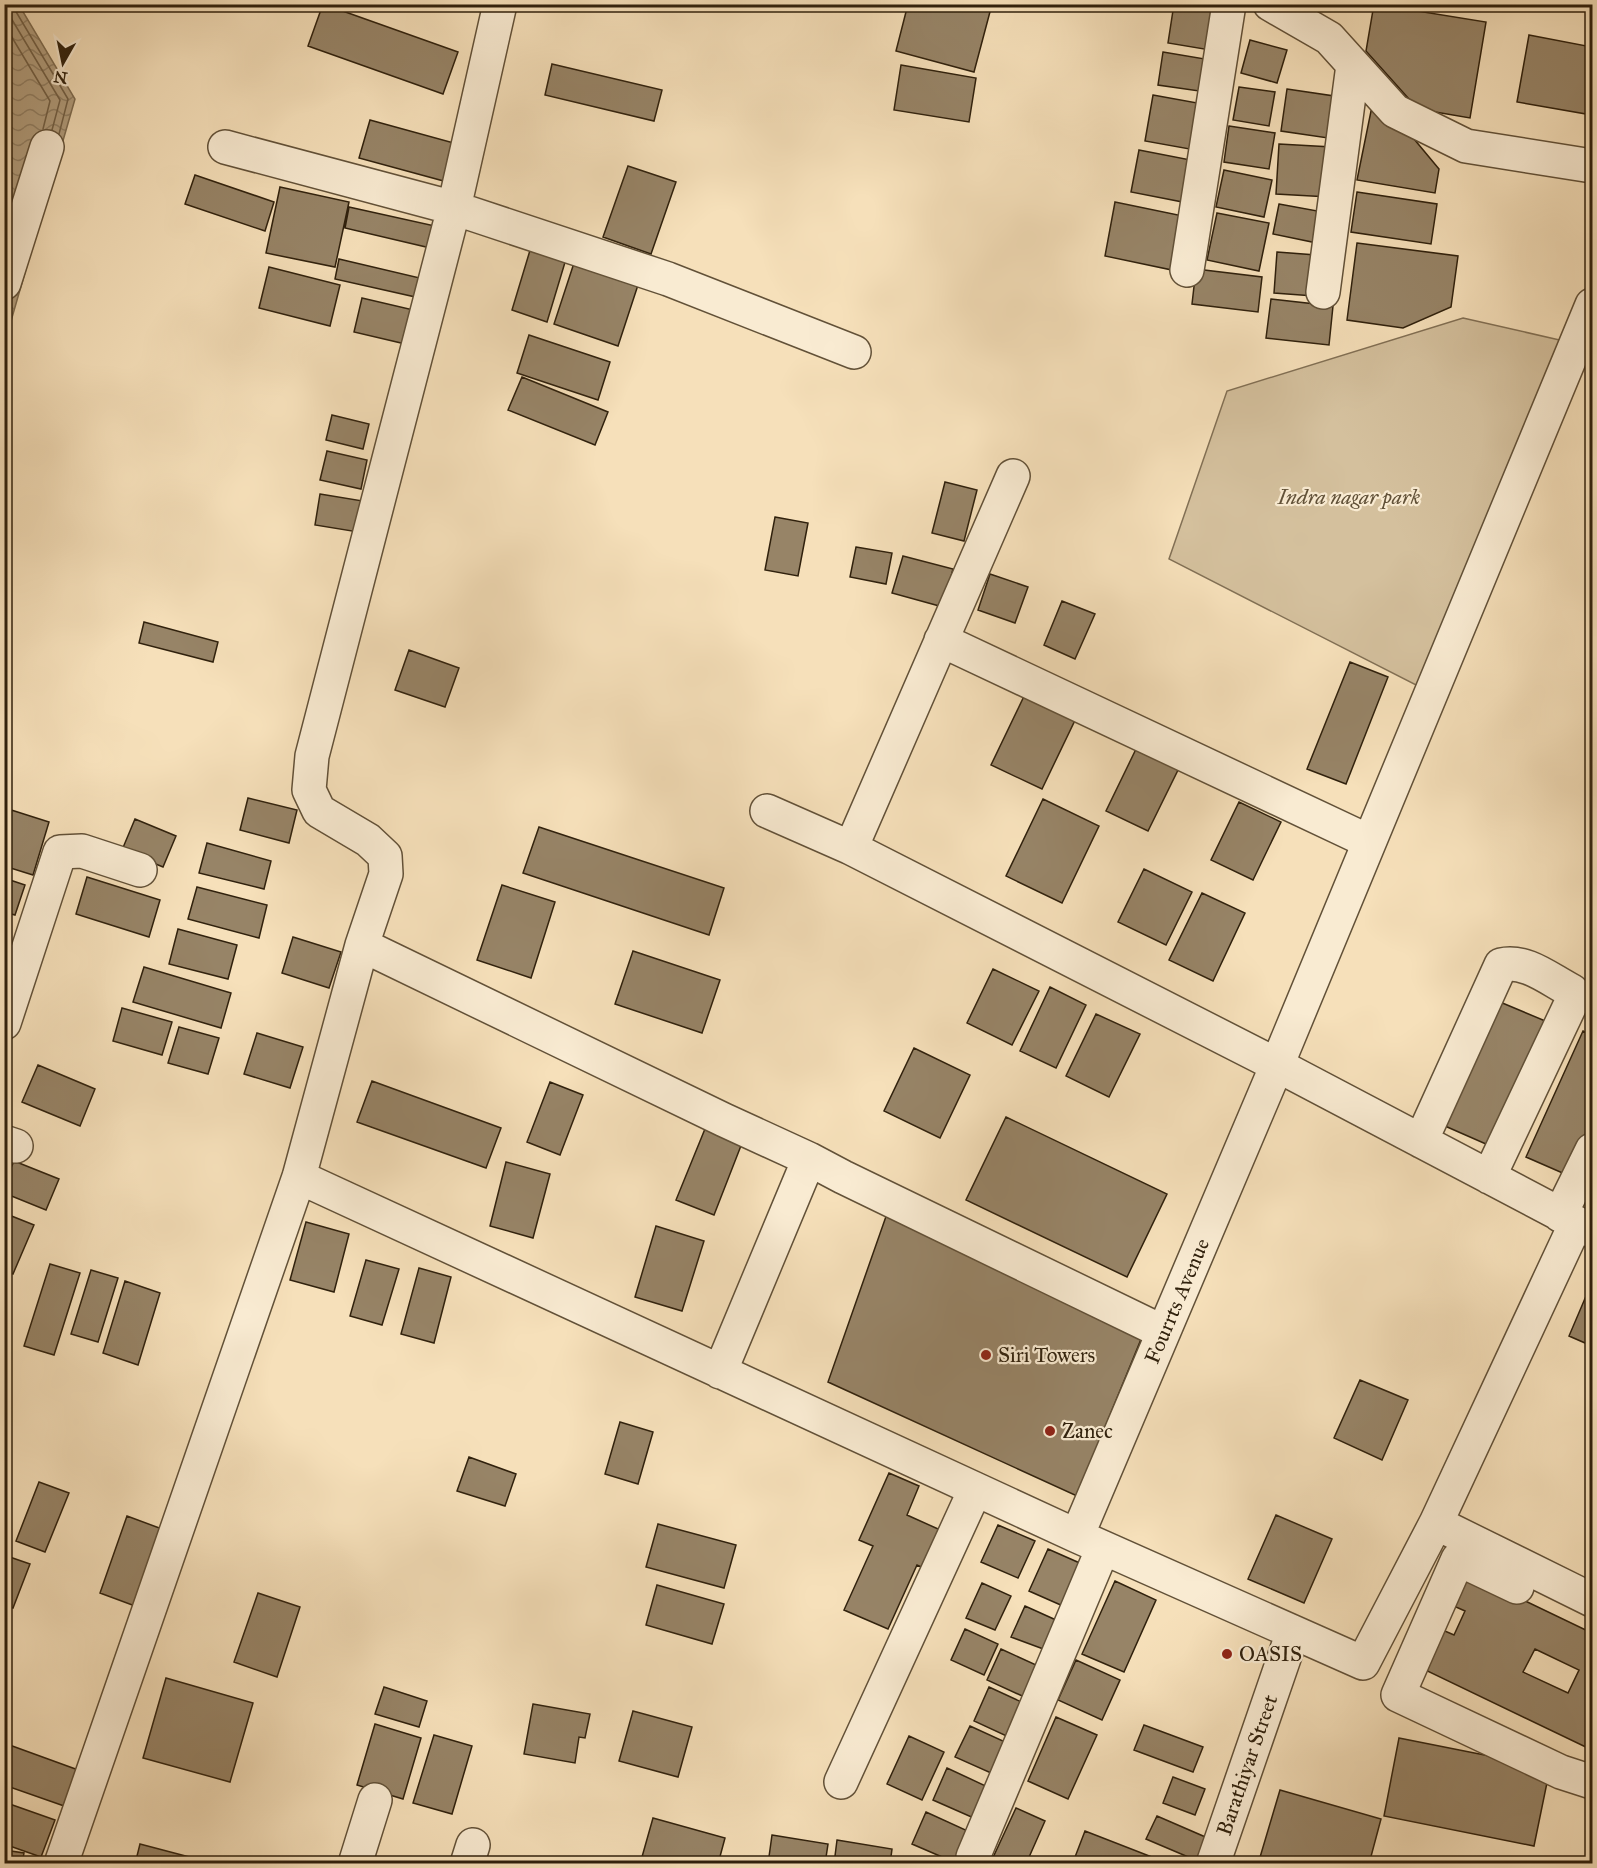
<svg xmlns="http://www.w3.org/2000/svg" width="1597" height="1868" viewBox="0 0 1597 1868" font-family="'IM FELL Great Primer',serif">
<defs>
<pattern id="water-waves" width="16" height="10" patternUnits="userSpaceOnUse" patternTransform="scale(1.5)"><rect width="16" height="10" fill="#b39f7f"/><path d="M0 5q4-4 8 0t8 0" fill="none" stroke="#928166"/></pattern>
</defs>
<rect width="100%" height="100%" fill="#f6e0ba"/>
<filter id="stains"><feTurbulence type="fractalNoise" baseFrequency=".00333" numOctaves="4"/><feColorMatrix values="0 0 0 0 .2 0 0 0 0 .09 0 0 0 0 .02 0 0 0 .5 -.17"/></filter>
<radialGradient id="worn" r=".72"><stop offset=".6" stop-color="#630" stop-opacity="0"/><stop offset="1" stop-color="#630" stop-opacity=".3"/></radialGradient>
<path fill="#d4c09d" stroke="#827055" stroke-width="1.5" d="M1463,318L1564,341L1418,686L1169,559L1227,391Z"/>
<path fill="url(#water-waves)" stroke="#7f6d51" stroke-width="1.5" d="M4,5H19L75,99L9,328L4,326Z"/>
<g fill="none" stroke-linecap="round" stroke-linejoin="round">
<path stroke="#726046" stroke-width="1.5" d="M7,4L8,13L60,100L52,130
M14,4L15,10L68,99L59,134
M4,24L50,101L43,129"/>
</g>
<path fill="#978467" stroke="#30210d" stroke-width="1.5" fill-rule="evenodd" d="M323,4L458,52L443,94L308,46Z
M908,4H977L991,8L974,72L896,51Z
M1174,4H1218L1210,50L1168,43Z
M1374,4L1486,22L1470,118L1418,109L1366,51Z
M1472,4H1505L1504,10Z
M1529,35L1592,47V115L1517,102Z
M1250,40L1287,50L1277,83L1241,73Z
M1163,52L1211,60L1206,92L1158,85Z
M552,64L662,90L654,121L545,95Z
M901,65L976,78L969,122L894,110Z
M1239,87L1275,92L1269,126L1233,120Z
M1287,89L1334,96L1328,138L1281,131Z
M1153,95L1203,104L1195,150L1145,141Z
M1371,111L1394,115L1439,169L1435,193L1357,180Z
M370,120L461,145L451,183L359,158Z
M1229,126L1275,133L1269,169L1224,162Z
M1279,144L1332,147L1329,197L1276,194Z
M1139,150L1201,162L1193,204L1131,192Z
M628,166L676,182L651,254L603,237Z
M1224,170L1272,180L1264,217L1216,207Z
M195,175L274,202L265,231L185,204Z
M280,187L349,202L335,267L266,253Z
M1357,192L1437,204L1431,244L1351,232Z
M1115,202L1183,216L1172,270L1105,256Z
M1279,204L1323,212L1317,243L1273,234Z
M349,207L444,228L439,250L345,228Z
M1217,213L1269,223L1259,271L1207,260Z
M1357,243L1458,256L1451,307L1403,328L1347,320Z
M531,247L566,259L547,322L512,310Z
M1277,252L1316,255L1314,296L1274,293Z
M339,259L424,279L420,298L335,279Z
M574,263L638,285L618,346L554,324Z
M269,267L340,285L330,326L259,308Z
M1196,269L1262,277L1258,312L1192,304Z
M362,298L422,312L414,346L354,332Z
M1271,299L1333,306L1329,345L1266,338Z
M529,335L610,362L598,400L517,373Z
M522,377L608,412L595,445L508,410Z
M332,415L369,424L363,449L326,440Z
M327,451L367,460L361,489L320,480Z
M945,482L977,490L964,541L932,533Z
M320,494L363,501L358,532L315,525Z
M775,517L808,523L798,576L765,570Z
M856,547L892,553L886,584L850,577Z
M903,556L953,569L943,607L892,593Z
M990,574L1028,587L1015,623L978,610Z
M1062,601L1095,614L1075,659L1044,645Z
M144,622L218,642L213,662L139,643Z
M409,650L459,668L445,707L395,690Z
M1350,662L1388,677L1346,784L1307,769Z
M1027,690L1078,714L1042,789L991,765Z
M1137,747L1179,768L1148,831L1106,811Z
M248,798L297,810L289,843L240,830Z
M1043,799L1099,826L1062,903L1006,876Z
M1239,802L1281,822L1253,880L1211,860Z
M5,808L49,822L33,875L4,866Z
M135,819L176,836L163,867L122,850Z
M539,827L724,888L709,935L523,873Z
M207,843L271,861L264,889L199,873Z
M1144,869L1192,892L1166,945L1118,922Z
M87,877L160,900L149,937L76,914Z
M4,878L25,885L15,915L4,912Z
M502,885L555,902L531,978L477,960Z
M197,887L267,905L259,938L188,919Z
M1202,893L1245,913L1213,981L1169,960Z
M178,929L237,945L228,979L169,964Z
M293,937L341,952L329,988L282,973Z
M633,951L720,980L702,1033L615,1004Z
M144,967L231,993L221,1028L133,1002Z
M993,969L1039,991L1012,1045L967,1023Z
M1050,987L1086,1005L1056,1068L1020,1051Z
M1500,1002L1550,1023L1495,1148L1445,1126Z
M122,1008L172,1022L162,1055L113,1041Z
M1096,1014L1140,1034L1109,1097L1066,1076Z
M179,1027L219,1038L208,1074L168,1063Z
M1583,1031L1592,1036V1138L1574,1178L1526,1157Z
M257,1033L303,1047L290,1088L244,1074Z
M914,1048L970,1075L940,1138L884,1111Z
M38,1065L95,1089L80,1126L22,1102Z
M372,1081L501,1128L486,1168L357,1122Z
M550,1082L583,1095L560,1155L527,1142Z
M1006,1117L1167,1194L1127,1277L966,1200Z
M707,1124L744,1138L714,1215L676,1200Z
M14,1161L59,1179L46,1210L4,1193V1184Z
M506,1162L550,1174L533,1238L490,1226Z
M890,1205L1146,1327L1077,1496L828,1382Z
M4,1213L34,1225L13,1274L4,1270Z
M306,1222L349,1234L334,1292L290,1280Z
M656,1226L704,1241L682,1311L635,1297Z
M366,1260L399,1269L382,1325L350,1316Z
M50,1264L80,1273L54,1355L24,1346Z
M419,1268L451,1277L434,1343L401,1334Z
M91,1270L118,1278L98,1342L71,1334Z
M125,1281L160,1293L138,1365L103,1353Z
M1592,1282V1346L1569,1336Z
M1360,1380L1408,1400L1382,1460L1334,1438Z
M620,1422L653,1432L638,1484L605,1474Z
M469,1457L516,1474L505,1506L457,1491Z
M889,1473L919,1486L907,1515L947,1533L930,1571L917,1565L888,1629L844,1610L873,1546L859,1540Z
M39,1482L69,1493L45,1552L16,1541Z
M1276,1515L1332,1539L1304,1603L1248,1579Z
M127,1516L162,1529L135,1606L100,1593Z
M658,1524L736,1545L724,1588L646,1567Z
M998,1525L1035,1541L1018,1578L981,1562Z
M1048,1549L1091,1568L1072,1610L1029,1591Z
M4,1555L30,1564L13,1608L4,1605Z
M1465,1572L1592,1633V1750L1419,1667L1438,1628L1454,1635L1465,1611L1449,1604ZM1535,1649L1579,1670L1568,1693L1523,1672Z
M1115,1581L1156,1600L1124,1672L1082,1654Z
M982,1583L1011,1596L995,1630L966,1618Z
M657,1585L724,1604L712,1644L646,1625Z
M258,1593L300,1607L277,1677L234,1662Z
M1025,1606L1056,1620L1046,1650L1011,1637Z
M965,1629L998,1644L984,1675L951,1660Z
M1001,1649L1045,1669L1031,1700L987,1680Z
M1076,1660L1120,1680L1102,1720L1058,1700Z
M166,1678L253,1703L230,1782L143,1758Z
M384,1687L427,1701L419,1727L375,1714Z
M989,1687L1028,1705L1013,1739L974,1721Z
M533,1704L590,1714L585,1738L579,1737L575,1763L524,1754Z
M633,1711L692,1727L678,1777L619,1761Z
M1056,1717L1097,1735L1068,1799L1028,1781Z
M375,1724L421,1738L403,1799L357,1785Z
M1144,1725L1203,1747L1193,1772L1134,1750Z
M970,1726L1014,1746L1000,1777L955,1757Z
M434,1735L472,1746L452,1814L413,1803Z
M909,1736L944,1752L922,1800L887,1784Z
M1399,1738L1550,1768L1534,1846L1384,1816Z
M4,1743L81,1771L67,1807L4,1785Z
M947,1768L990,1788L976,1819L933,1800Z
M1173,1777L1205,1789L1195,1815L1163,1803Z
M1280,1790L1381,1819L1369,1864H1258Z
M4,1802L55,1820L41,1857L4,1844Z
M1016,1808L1045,1821L1026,1864H990Z
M926,1812L970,1832L956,1863L912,1844Z
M1157,1816L1210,1839L1200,1862L1146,1839Z
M653,1818L725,1838L718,1864H640Z
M1085,1831L1157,1859L1156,1864H1092L1075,1857Z
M772,1835L828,1844L825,1864H768Z
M837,1840L892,1849L890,1864H834Z
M140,1844L216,1864H135Z
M4,1850L24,1853L22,1864H4Z"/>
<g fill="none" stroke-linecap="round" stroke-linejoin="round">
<defs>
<path id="minor" d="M1270,4L1329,38L1395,111L1466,146L1592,166
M225,147L454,208L668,279L854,352
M1187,270L1229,4
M4,283L47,147
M1323,292L1353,65
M941,640L1368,841
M767,811L851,848L1277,1065L1592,1231
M851,848L1013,476
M362,945L724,1120L809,1159L843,1177L1163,1332
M4,1023L60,852L82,851L140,870
M1421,1141L1501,965C1526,959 1550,980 1572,991L1575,995L1489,1177
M4,1142L16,1146
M299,1177L1077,1536L1363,1663L1436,1523L1592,1600
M1560,1215L1592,1150
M720,1372L809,1159
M1436,1523L1576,1223
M1077,1536L1277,1065L1592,305
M1517,1587L1458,1559L1398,1695L1561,1772L1592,1782
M841,1782L975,1490
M973,1857L1103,1548
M61,1864L299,1177L362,945L386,874L385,856L368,840L319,811L309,790L312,756L454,208L500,4
M355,1864L375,1800
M467,1864L473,1845
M1213,1864L1293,1632"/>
</defs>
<use href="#minor" stroke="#625138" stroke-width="36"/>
<use href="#minor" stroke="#f9ebd2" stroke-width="33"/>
</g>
<g fill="#8f2418" stroke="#f9ebd2" stroke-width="2">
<circle cx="986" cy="1355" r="6"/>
<circle cx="1050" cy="1431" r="6"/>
<circle cx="1227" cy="1654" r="6"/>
</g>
<g text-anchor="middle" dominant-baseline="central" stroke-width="4.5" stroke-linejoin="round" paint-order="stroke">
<g font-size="21" font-style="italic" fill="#615138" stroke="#f9ebd2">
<text x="1349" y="497">Indra nagar park</text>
</g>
<g font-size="21" fill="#30210d" stroke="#f9ebd2">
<text transform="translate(1177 1301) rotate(-67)">Fourrts Avenue</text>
<text transform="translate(1247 1765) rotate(-71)">Barathiyar Street</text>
</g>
<g font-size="21" fill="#30210d" stroke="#f9ebd2" text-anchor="start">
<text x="998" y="1355">Siri Towers</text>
<text x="1062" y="1431">Zanec</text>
<text x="1239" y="1654">OASIS</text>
</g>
</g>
<rect width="1597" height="1868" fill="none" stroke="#f6e0ba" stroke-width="24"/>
<rect x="6" y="6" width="1585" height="1856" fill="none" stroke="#30210d" stroke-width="3"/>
<rect x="12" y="12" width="1573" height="1844" fill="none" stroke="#30210d" stroke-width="1.5"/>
<g transform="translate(63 63) rotate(189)" stroke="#f9ebd2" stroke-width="4.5" paint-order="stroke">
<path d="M0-4.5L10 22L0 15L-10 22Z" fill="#30210d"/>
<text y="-9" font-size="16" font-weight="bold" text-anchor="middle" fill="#30210d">N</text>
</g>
<rect width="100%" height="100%" filter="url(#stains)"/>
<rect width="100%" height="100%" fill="url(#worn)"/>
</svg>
